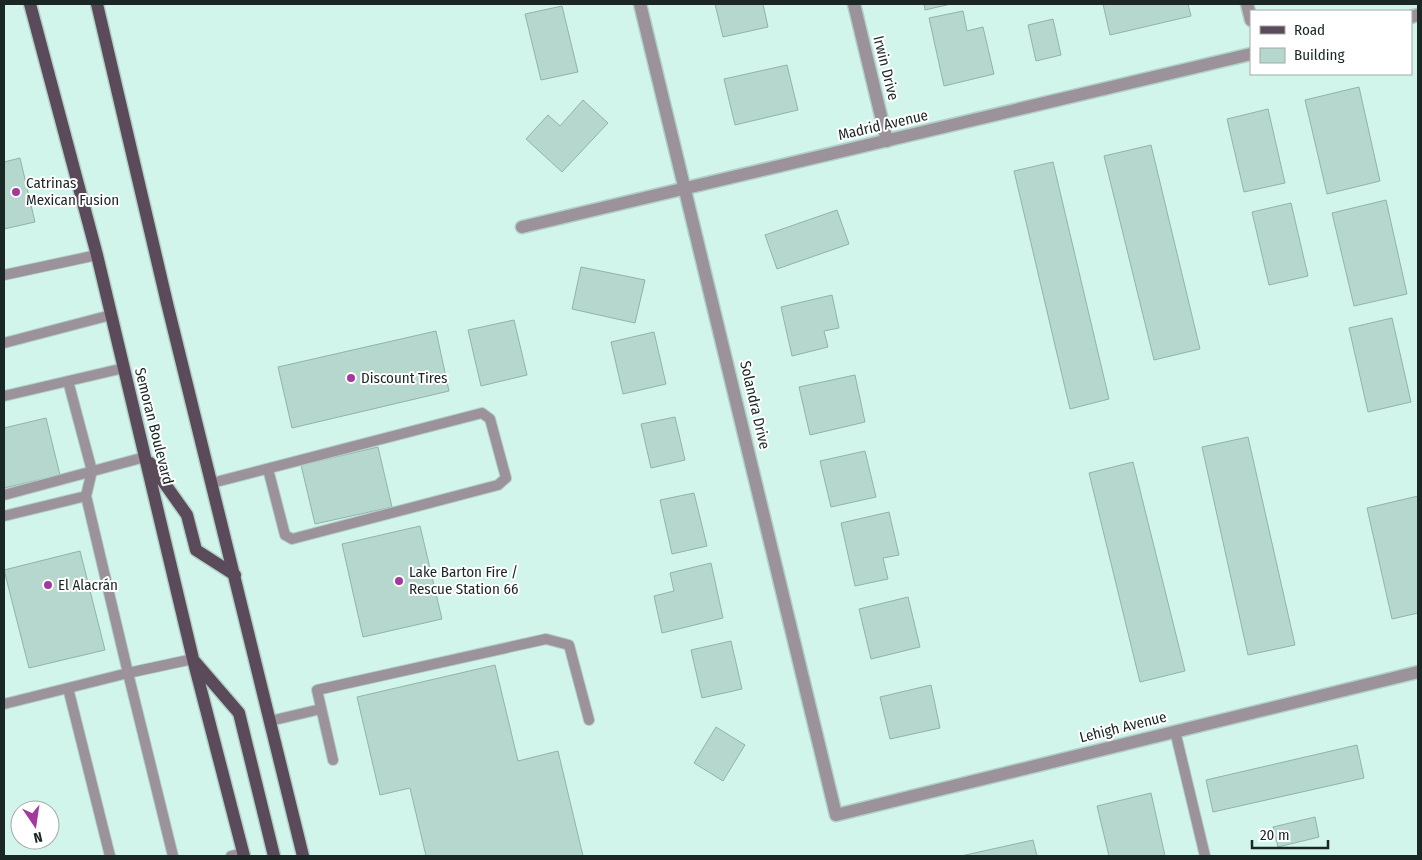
<svg xmlns="http://www.w3.org/2000/svg" width="1422" height="860" viewBox="0 0 1422 860" font-family="'Fira Sans Condensed',sans-serif">
<rect width="100%" height="100%" fill="#d2f5eb"/>
<path fill="#b5d7cd" stroke="#91b3a9" d="M715,4H763L768,27L723,37Z
M924,4H951L925,10Z
M1103,4H1188L1191,16L1110,35Z
M562,6L578,72L541,80L525,14Z
M963,11L967,31L983,27L994,74L944,86L929,18Z
M1053,19L1061,55L1036,61L1028,25Z
M787,65L798,110L735,125L724,79Z
M1359,87L1380,181L1327,194L1305,100Z
M583,100L608,123L562,172L526,139L548,115L560,126Z
M1268,109L1285,183L1244,192L1227,119Z
M1151,145L1200,349L1154,360L1104,156Z
M20,158L35,222L4,229V162Z
M1053,162L1109,399L1070,409L1014,171Z
M1386,200L1407,294L1354,306L1332,213Z
M1291,203L1308,276L1269,285L1252,212Z
M837,210L849,244L777,269L765,235Z
M581,267L645,280L635,323L572,309Z
M832,295L839,328L824,331L828,347L792,356L781,307Z
M1392,318L1411,402L1368,412L1349,328Z
M514,320L527,375L481,386L468,330Z
M436,331L449,391L292,428L278,367Z
M654,332L666,384L623,394L611,342Z
M855,375L865,422L810,435L799,387Z
M675,417L685,460L651,468L641,424Z
M46,418L60,475L4,488V428Z
M1248,437L1295,645L1248,655L1202,447Z
M378,447L392,507L315,524L301,465Z
M865,451L876,497L831,507L820,461Z
M1133,462L1185,671L1140,682L1089,473Z
M694,493L707,546L672,554L660,500Z
M1418,496V613L1392,619L1367,508Z
M889,512L899,555L883,558L888,579L855,586L841,523Z
M420,526L442,619L363,637L342,544Z
M80,551L105,650L29,668L4,570Z
M711,563L723,618L662,633L654,596L674,591L670,573Z
M908,597L920,647L871,659L859,609Z
M731,641L742,689L702,698L691,650Z
M495,665L518,761L558,751L583,856H426L410,788L380,795L357,697Z
M931,685L940,728L890,739L880,697Z
M716,727L745,745L723,781L694,763Z
M1357,745L1364,778L1213,812L1206,780Z
M1151,793L1165,856H1109L1097,806Z
M1315,817L1319,837L1278,847L1273,827Z
M1033,840L1037,856H961Z"/>
<g fill="none" stroke-linecap="round" stroke-linejoin="round">
<defs>
<path id="lane" d="M4,275L97,255
M4,343L111,315
M68,381L92,471L86,496
M4,396L124,368
M212,483L482,413L490,419L506,478L498,485L292,539L285,535L268,469
M4,495L145,457
M4,516L86,496L128,673L193,659
M68,688L110,856
M4,704L128,673L173,856
M270,721L321,709
M1175,731L1205,856
M333,760L317,690L546,639L569,645L589,720
M231,856L243,853"/>
<path id="street" d="M640,4L836,815L1418,672
M854,4L887,141
M1247,4L1251,20
M1411,17L1418,15
M522,227L1251,54"/>
<path id="primary" d="M30,4L97,255L193,659L244,856
M97,4L167,303L303,856
M150,463L187,515L196,550L235,575
M195,662L239,713L274,856"/>
</defs>
<use href="#lane" stroke="#b1d0c7" stroke-width="12"/>
<use href="#street" stroke="#b1d0c7" stroke-width="15"/>
<use href="#primary" stroke="#b1d0c7" stroke-width="15"/>
<use href="#lane" stroke="#9c929b" stroke-width="10"/>
<use href="#street" stroke="#9c929b" stroke-width="12"/>
<use href="#primary" stroke="#5b4a59" stroke-width="12"/>
</g>
<g fill="#a23a9e" stroke="#fff" stroke-width="2">
<circle cx="16" cy="192" r="5"/>
<circle cx="351" cy="378" r="5"/>
<circle cx="399" cy="581" r="5"/>
<circle cx="48" cy="585" r="5"/>
</g>
<g text-anchor="middle" dominant-baseline="central" stroke-width="4" stroke-linejoin="round" paint-order="stroke">
<g font-size="15" fill="#1a2724" stroke="#fff">
<text transform="translate(886 68) rotate(76)">Irwin Drive</text>
<text transform="translate(883 125) rotate(-13)">Madrid Avenue</text>
<text transform="translate(755 405) rotate(77)">Solandra Drive</text>
<text transform="translate(154 426) rotate(76)">Semoran Boulevard</text>
<text transform="translate(1123 727) rotate(-14)">Lehigh Avenue</text>
</g>
<g font-size="15" fill="#1a2724" stroke="#fff" text-anchor="start">
<text x="26" y="183">Catrinas<tspan x="26" dy="17">Mexican Fusion</tspan></text>
<text x="361" y="378">Discount Tires</text>
<text x="409" y="572">Lake Barton Fire /<tspan x="409" dy="17">Rescue Station 66</tspan></text>
<text x="58" y="585">El Alacrán</text>
</g>
</g>
<rect width="1422" height="860" fill="none" stroke="#1a2724" stroke-width="10"/>
<rect x="1250" y="10" width="162" height="65" fill="#ffffff" stroke="#a3a9a7"/>
<rect x="1260" y="26" width="25" height="8" fill="#5b4a59" stroke="#a3a9a7"/>
<text x="1294" y="35" font-size="15" fill="#1a2724">Road</text>
<rect x="1260" y="48" width="25" height="15" fill="#b5d7cd" stroke="#a3a9a7"/>
<text x="1294" y="60" font-size="15" fill="#1a2724">Building</text>
<g transform="translate(35 825) rotate(167)"><circle r="24" fill="#ffffff" stroke="#a3a9a7"/>
<path d="M0-4L9 19L0 12L-9 19Z" fill="#a23a9e"/>
<text y="-8" font-size="14" font-weight="bold" text-anchor="middle" fill="#1a2724">N</text>
</g>
<path d="M1252 840v8h76v-8" fill="none" stroke="#1a2724" stroke-width="2.5"/>
<text x="1260" y="840" font-size="15" fill="#1a2724" stroke="#ffffff" stroke-width="4" paint-order="stroke">20 m</text>
</svg>
